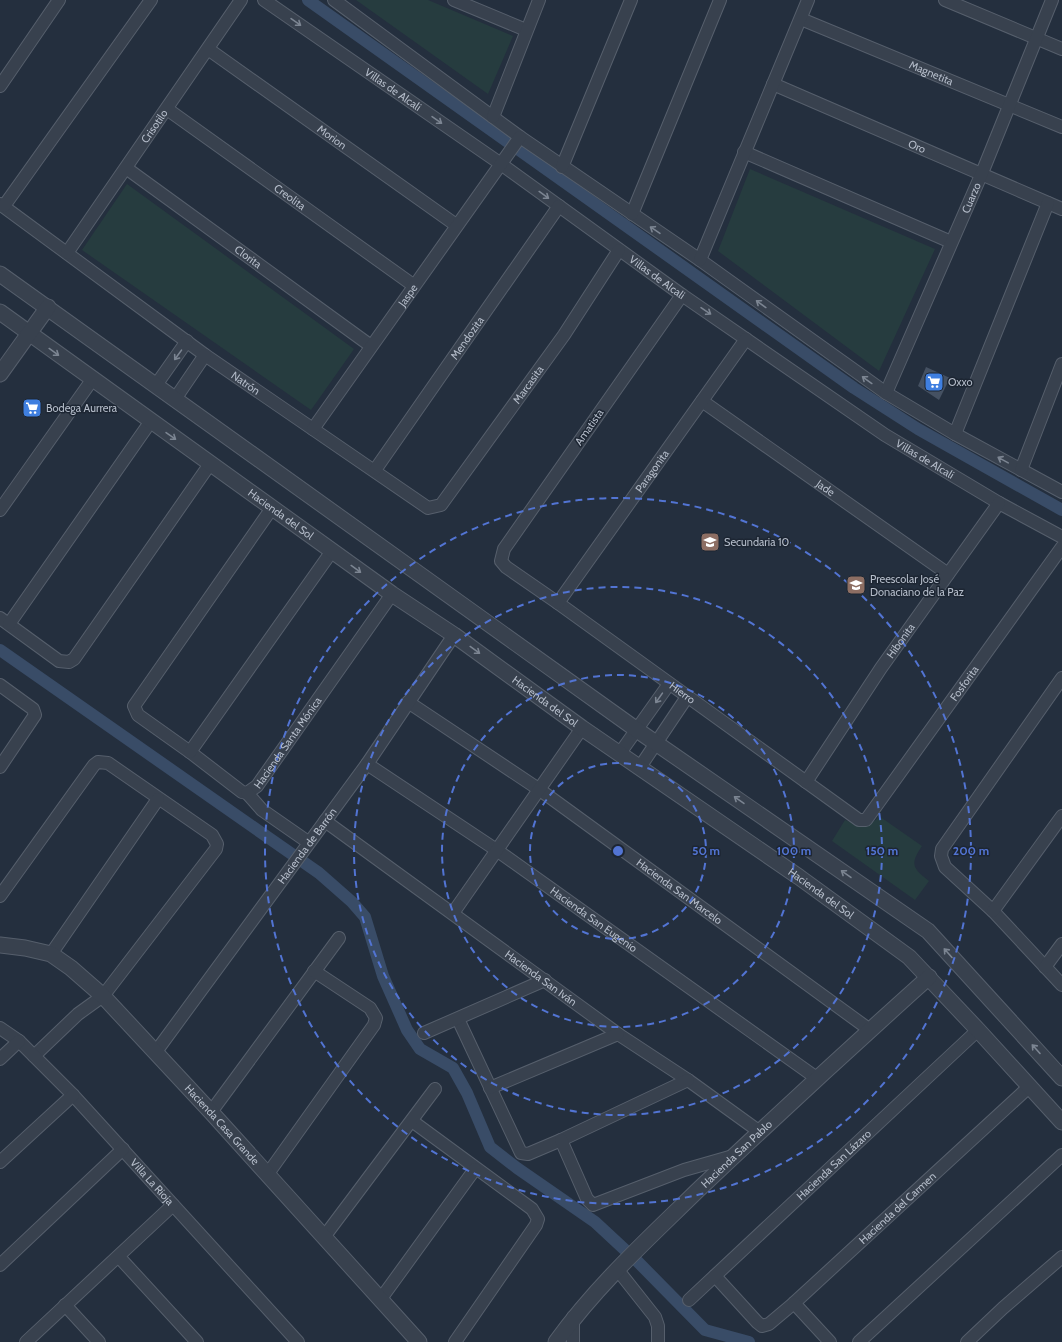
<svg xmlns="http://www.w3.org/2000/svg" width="1062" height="1342" viewBox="0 0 1062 1342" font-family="Cabin,sans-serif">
<rect width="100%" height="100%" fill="#242f3e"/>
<path fill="#263c3f" d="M356,0H428L513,36L488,94Z
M750,169L935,249L879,371L718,251Z
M127,184L354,349L311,410L82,250Z
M879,816L922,846C910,864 912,868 929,881L915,900L832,841L845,820C857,825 871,828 879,816Z"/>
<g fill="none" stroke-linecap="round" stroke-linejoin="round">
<path stroke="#394c67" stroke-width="12" d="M308,0L854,388L918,429L1062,510
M0,650L319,873L352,902L365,917L383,976L407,1030L420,1049L453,1068L467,1093L490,1147L517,1168L595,1222L637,1261L705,1330L749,1342"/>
</g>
<path fill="#455162" d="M926,367L950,378L939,400L918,386Z"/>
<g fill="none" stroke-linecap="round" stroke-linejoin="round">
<defs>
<g id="minor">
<path id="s1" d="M264,0L501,164L682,295L885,435L999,503L1062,537"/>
<path d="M334,0L520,137L700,260L886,393L955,434L1062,492"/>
<path d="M454,0L526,30"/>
<path d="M945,0L1062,49"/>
<path id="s2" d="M801,19L1062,127"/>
<path id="s3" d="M208,49L456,225"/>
<path id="s4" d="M773,84L1062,209"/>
<path d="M0,86L59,0"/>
<path id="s5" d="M167,109L413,285"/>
<path d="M493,117L539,0"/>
<path d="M744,152L951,242"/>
<path d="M562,167L631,0"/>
<path id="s6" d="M126,168L371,346"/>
<path id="s7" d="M0,204L205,355L428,508L441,505L564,335L619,250"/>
<path d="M4,206L151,0"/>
<path d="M632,214L720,0"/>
<path id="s8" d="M67,253L241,0"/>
<path d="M700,260L808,0"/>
<path id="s9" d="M682,295L504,549L501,561L506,567L558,603L859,820H866L1062,547"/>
<path d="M156,385L187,341"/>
<path id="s10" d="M886,393L982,173L1052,0"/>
<path d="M175,399L205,355"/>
<path id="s11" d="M702,401L948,574"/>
<path id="s12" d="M313,429L520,137"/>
<path d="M955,434L1048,203"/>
<path id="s13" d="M375,470L559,206"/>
<path d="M1021,470L1062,364"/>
<path id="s14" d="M272,508L134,706L138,715L190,752L242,792L247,793L257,786L392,594"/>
<path d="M0,510L92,380"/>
<path id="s15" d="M558,603L746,339"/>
<path d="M0,618L59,661L69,662L74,659L210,464"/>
<path d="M9,624L151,421"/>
<path d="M1062,678L942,849L941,856L945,867L993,911L1062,985"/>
<path d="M0,685L33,709L35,715L0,767"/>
<path id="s16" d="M408,702L540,790L870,1030"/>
<path d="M190,752L332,551"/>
<path d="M620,753L669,684"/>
<path id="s17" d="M367,764L498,851L818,1079"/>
<path d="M640,767L687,697"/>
<path id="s18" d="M806,782L881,668L999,503"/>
<path d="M247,793L262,810L308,842"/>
<path id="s19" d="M325,821L618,1034L688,1080L760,1132"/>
<path d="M0,896L94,765L98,762L108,763L212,835L217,844L216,849L103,996L78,1014L34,1056"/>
<path d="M993,911L1062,816"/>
<path d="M453,913L582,728"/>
<path d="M51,954L158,799"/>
<path d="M1045,967L1062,944"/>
<path d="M458,1019L521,1153L528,1154L561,1140L688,1080"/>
<path id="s20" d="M0,1028L19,1041L73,1095L298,1342"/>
<path d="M424,1033L545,980"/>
<path id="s21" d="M155,1053L367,764L454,635"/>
<path d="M0,1059L19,1041"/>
<path d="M490,1088L618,1034"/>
<path d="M211,1112L339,938"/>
<path d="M412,1121L532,1209L538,1219L536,1225L455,1342"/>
<path d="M561,1140L587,1199L593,1205L684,1170L733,1156"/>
<path d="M0,1162L73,1095"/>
<path d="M267,1175L374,1025L376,1018L370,1008L314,971"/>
<path d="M324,1237L435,1089"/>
<path d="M119,1257L197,1342"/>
<path d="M0,1265L123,1149"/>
<path d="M617,1269L655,1317L658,1326V1342"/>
<path id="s22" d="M715,1276L757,1322L762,1326L769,1324L794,1303L1030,1086"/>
<path d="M380,1300L475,1169"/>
<path id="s23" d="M689,1300L978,1030"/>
<path d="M794,1303L830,1342"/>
<path d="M65,1305L99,1342"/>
<path d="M26,1342L173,1205"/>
<path d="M573,1342V1317"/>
<path d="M859,1342L1062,1155"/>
<path d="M967,1342L1003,1308L1062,1257"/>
</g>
<g id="tertiary">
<path d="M0,274L637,730L928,931L1062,1078"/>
<path id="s24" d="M0,312L392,594L454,635L582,728L799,877L909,957L978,1030L1062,1122"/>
<path d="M0,374L48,307"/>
<path id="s25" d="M0,945L25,948L51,954L71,968L103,996L211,1112L419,1342"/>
<path id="s26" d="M556,1342C597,1285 648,1239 698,1190C774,1118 851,1047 929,977"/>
</g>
</defs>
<use href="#minor" stroke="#565f6c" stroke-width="14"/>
<use href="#tertiary" stroke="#565f6c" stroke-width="17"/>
<use href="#minor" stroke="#38414e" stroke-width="12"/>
<use href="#tertiary" stroke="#38414e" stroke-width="15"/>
</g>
<defs><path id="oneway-shaft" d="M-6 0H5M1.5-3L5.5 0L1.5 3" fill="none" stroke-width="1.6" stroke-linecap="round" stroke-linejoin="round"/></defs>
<g stroke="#7c8592">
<use href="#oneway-shaft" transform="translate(296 22) rotate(35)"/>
<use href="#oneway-shaft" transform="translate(437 120) rotate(35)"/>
<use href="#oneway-shaft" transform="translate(544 195) rotate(36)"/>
<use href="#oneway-shaft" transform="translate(655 230) rotate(-146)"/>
<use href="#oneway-shaft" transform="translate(761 304) rotate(-144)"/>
<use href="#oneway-shaft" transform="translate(706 311) rotate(34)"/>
<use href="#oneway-shaft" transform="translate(54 352) rotate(36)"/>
<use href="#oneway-shaft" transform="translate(178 355) rotate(126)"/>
<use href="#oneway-shaft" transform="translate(867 380) rotate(-144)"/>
<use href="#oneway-shaft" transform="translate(171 436) rotate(35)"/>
<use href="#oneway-shaft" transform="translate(1003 460) rotate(-151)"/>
<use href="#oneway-shaft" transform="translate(356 569) rotate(36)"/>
<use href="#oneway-shaft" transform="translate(475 650) rotate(36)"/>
<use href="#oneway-shaft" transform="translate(659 698) rotate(125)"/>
<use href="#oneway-shaft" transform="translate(739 800) rotate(-145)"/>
<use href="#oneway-shaft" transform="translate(846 874) rotate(-145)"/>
<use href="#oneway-shaft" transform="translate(948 953) rotate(-132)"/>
<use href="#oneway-shaft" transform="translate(1036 1049) rotate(-132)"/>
</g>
<g fill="none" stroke="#5274d3" stroke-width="2" stroke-dasharray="7 5">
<circle cx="618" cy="851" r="88"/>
<circle cx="618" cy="851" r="176"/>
<circle cx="618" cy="851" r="264"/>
<circle cx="618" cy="851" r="353"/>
</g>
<defs>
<symbol id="supermarket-square" viewBox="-11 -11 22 22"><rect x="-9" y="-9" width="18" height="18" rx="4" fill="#3f7fe0" stroke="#1d2633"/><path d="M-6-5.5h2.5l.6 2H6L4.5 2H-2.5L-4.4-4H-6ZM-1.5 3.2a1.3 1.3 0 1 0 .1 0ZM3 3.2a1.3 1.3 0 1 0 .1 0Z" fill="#fff"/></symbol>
<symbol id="school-square" viewBox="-11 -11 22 22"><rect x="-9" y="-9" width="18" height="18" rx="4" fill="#8d6e63" stroke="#1d2633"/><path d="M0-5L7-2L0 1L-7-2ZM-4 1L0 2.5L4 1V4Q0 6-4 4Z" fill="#fff"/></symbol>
</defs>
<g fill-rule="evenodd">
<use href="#supermarket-square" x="923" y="371" width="22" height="22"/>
<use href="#supermarket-square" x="21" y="397" width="22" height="22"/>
<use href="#school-square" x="699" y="531" width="22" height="22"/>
<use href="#school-square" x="845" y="574" width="22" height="22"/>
</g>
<g text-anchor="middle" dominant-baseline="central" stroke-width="3" stroke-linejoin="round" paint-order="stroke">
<g font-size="11" fill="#b4bcc9" stroke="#1d2633">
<text stroke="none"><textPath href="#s2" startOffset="141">Magnetita</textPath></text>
<text stroke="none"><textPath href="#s1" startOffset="157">Villas de Alcali</textPath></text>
<text stroke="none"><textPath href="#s8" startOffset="154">Crisotilo</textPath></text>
<text stroke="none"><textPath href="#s3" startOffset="152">Morion</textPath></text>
<text stroke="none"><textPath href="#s4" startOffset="157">Oro</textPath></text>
<text stroke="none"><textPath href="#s5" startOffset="151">Creolita</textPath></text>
<text stroke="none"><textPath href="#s10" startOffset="213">Cuarzo</textPath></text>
<text stroke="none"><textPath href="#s6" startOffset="151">Clorita</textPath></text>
<text stroke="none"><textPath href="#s1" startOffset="481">Villas de Alcali</textPath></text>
<text stroke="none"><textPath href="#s12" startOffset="164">Jaspe</textPath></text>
<text stroke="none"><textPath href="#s13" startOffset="161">Mendozita</textPath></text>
<text stroke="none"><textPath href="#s7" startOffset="304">Natrón</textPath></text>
<text stroke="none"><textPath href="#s7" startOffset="687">Marcasita</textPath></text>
<text transform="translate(589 427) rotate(-55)">Amatista</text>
<text stroke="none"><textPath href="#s1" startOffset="805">Villas de Alcali</textPath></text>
<text stroke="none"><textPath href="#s15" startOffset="162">Paragonita</textPath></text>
<text stroke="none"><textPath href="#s11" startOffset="151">Jade</textPath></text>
<text stroke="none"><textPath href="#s24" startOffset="346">Hacienda del Sol</textPath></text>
<text stroke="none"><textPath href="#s18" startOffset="170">Hibonita</textPath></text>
<text stroke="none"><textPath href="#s9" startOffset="940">Fosforita</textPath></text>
<text stroke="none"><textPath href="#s9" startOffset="547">Hierro</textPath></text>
<text stroke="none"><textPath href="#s24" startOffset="670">Hacienda del Sol</textPath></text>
<text stroke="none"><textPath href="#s14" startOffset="451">Hacienda Santa Mónica</textPath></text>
<text stroke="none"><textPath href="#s21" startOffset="257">Hacienda de Barrón</textPath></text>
<text stroke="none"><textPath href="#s16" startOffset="331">Hacienda San Marcelo</textPath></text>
<text stroke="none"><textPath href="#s24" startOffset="1006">Hacienda del Sol</textPath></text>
<text stroke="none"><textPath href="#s17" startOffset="275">Hacienda San Eugenio</textPath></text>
<text stroke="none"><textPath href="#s19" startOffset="267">Hacienda San Iván</textPath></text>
<text stroke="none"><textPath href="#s25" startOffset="294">Hacienda Casa Grande</textPath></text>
<text stroke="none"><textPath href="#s26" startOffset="261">Hacienda San Pablo</textPath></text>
<text stroke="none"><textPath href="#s23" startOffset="198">Hacienda San Lázaro</textPath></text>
<text stroke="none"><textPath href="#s20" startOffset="217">Villa La Rioja</textPath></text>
<text stroke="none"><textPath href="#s22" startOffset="249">Hacienda del Carmen</textPath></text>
</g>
<g font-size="11" fill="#b4bcc9" stroke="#1d2633" text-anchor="start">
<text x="948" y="382">Oxxo</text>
<text x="46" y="408">Bodega Aurrera</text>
<text x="724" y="542">Secundaria 10</text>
<text x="870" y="579">Preescolar José<tspan x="870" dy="13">Donaciano de la Paz</tspan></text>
</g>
</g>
<circle cx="618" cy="851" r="6" fill="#5274d3" stroke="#1d2633" stroke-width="2"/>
<g font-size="12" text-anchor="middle" font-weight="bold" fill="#5274d3" stroke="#1d2633" stroke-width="3" stroke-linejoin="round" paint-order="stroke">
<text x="706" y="855">50 m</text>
<text x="794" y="855">100 m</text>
<text x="882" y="855">150 m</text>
<text x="971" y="855">200 m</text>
</g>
</svg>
